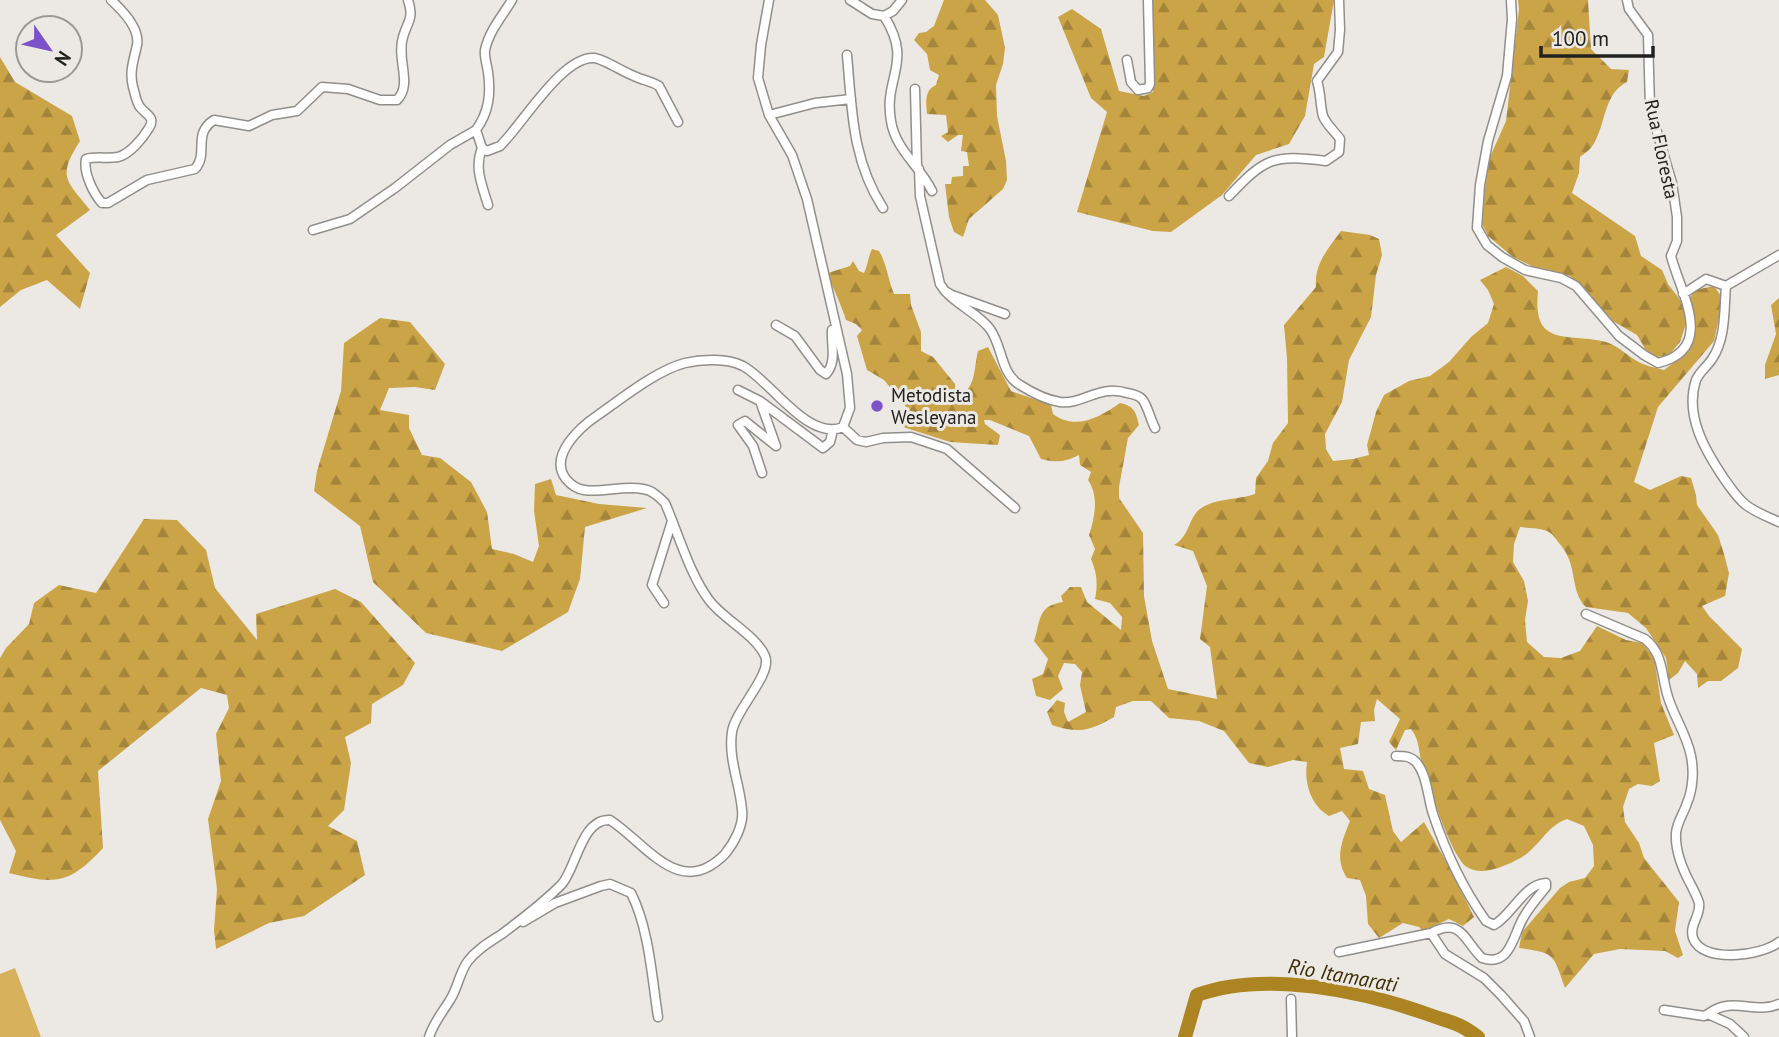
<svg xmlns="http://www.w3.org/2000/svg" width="1779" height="1037" viewBox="0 0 1779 1037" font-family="'PT Sans',sans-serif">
<defs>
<pattern id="forest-firs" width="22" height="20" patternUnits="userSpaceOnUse" patternTransform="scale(1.75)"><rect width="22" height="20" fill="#cba447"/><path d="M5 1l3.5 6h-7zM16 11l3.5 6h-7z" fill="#a4853b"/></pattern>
</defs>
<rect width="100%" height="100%" fill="#ece9e4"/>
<path fill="url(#forest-firs)" d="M944,0H985L998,15L1005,48L1003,64L996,85L997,116L1006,161L1007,180L1003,189L969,219L963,237L954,232L949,217L945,184H951L952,177L963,176V166H969L967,152L961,151L963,135H958L948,142L941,136L948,132L946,115L927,114C926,103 924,90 936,85L939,75L930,70L927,54L914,40L919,33L926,32L934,26Z
M1153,0H1334L1324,57L1314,64L1305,116L1289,144L1256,155L1222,195L1171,232L1153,231L1077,212L1107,112L1091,98L1058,17L1072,9L1101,29L1119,91L1144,96L1153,92Z
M1518,0H1588L1591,49L1611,69L1629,70L1627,82C1603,94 1606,125 1593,145C1590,150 1584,154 1580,157L1579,173L1572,193L1635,236L1641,256L1662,270L1668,284L1681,301L1687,321L1680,342L1669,355L1658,357L1647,352L1637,335L1604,316L1590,295L1570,276L1542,271L1513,257L1488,236L1480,220L1490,157L1506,121L1519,9Z
M0,57L15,82L72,116L80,141C57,177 66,180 90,210L56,235L90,273L80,309L47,280L21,290L0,307Z
M1341,231L1370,235L1379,239L1382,255L1376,275L1371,317L1349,360L1342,402L1325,434L1326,449L1333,461L1353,459L1369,455L1367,445L1376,412L1384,395L1409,381L1430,376L1449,362L1471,337L1488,323L1494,304L1488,290L1480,280L1506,267L1523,276L1538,291C1532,349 1568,332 1606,342C1620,346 1630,359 1643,364C1650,367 1658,368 1664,370L1685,354L1695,325L1690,298L1695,290L1714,286L1721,296L1720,313L1714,341L1658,407L1634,482L1650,490L1681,476L1691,478L1696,495L1697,505L1718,535L1724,554L1729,573L1725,596L1702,606L1709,616L1742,649L1738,668L1721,681H1708L1698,688L1697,674L1685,661L1678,673L1669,680L1666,658L1646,628L1628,613L1586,607C1569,591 1579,565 1559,543C1556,539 1552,533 1547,531C1540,528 1528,528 1520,527L1514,544L1513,562L1524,581L1528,601L1525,620L1527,642L1544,657L1561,658L1580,651L1597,626L1626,640L1642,643L1654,657L1661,703L1674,735L1654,743L1660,781L1652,786L1638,784L1629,789L1623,807L1625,822L1639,843L1644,858L1679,902L1675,931L1683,955L1678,958L1665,951L1620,949L1594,954L1565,988C1553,954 1556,953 1519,948L1522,932L1560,888L1569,882L1585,878L1594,866L1593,845L1584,826L1567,819C1550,825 1544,838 1531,850C1523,858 1509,864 1498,868C1489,871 1476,873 1467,867C1451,857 1429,785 1422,764C1418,751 1420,740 1411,729L1405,730L1396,750L1389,742L1400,719L1377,699L1374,710L1375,721L1361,722L1358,744L1340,748L1344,769L1363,771L1369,789L1385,795L1393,831L1401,842L1424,822L1452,872L1474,917L1463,926L1449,919L1423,931L1419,927L1403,923L1379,938L1368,924L1366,896L1360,880L1347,878C1334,858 1342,841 1350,821L1342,811L1329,816C1310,805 1304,782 1307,762L1293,760L1268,767L1249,763L1224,731L1199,721L1169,718L1151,701H1133L1116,707L1114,717C1090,731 1078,734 1052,725L1047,712L1057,700L1065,703L1064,712L1068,722L1086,712L1080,685L1082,672L1075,664L1064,663L1058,676L1063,689L1050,700L1036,696L1032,679L1043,674L1048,659L1034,641C1041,620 1037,606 1063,602L1061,596L1070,587H1081L1087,602L1121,630L1122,617L1110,603L1095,599C1098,584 1097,573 1091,559L1095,549L1089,535C1095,517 1099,496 1088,480L1091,472L1080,465L1079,455C1065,462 1056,463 1041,459L1029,436L990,420H984L985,424L1000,435L998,445L950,442L903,427L907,408L884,380L867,370L857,336L862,330L856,324L846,320C841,303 833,290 828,273L850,266L853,261L859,271L864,273C868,265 868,257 872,249L879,251C887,264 888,280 894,294H910L911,305L921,332V351L933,357L955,384L956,399C977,387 973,372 978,351L988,347L1011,391L1051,405L1053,414C1076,431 1100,417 1120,403C1134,406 1136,412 1139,425L1128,438L1119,487V498L1143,533L1144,596L1152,641L1168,689L1217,699L1210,647L1200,639L1207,586L1193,551L1174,545C1190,536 1188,518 1200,509C1215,498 1238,500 1255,494L1256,478L1268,461L1273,443L1288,423L1287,358L1284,325L1316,287C1314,264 1328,249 1341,231Z
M1779,298V375L1765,379V365L1776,334L1771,305Z
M380,318L410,322L445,364L435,390L415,387L389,388L380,410L409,415V428L422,455L440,458L471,482L487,512L492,549L514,554L533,562L539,546L534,511L535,484L551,479L556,495L599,504L647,508L585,527L580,579L568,612L502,651L426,633L373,582L360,526L314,491L317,471L341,391L344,343Z
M144,519L177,520L206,550L215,588L257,640L256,614L335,589L361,602L415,663L403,685L372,704L371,723L345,737L351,763L344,810L328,826L357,841L365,875L304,916L269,923L216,949L214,930L217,889L208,819L221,781L216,734L229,708L227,695L201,688L98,771L103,848C70,884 55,885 9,873L16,851L0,820V658L6,648L29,624L34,603L59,585L96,593Z"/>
<path fill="#d7b15c" d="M15,968L41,1037H0V974Z"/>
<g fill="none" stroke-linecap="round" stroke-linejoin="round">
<path stroke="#ac8522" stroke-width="14" d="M1185,1037L1197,995C1265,970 1363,991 1430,1015C1452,1023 1458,1022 1478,1037"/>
<defs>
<path id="street" d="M111,0C122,10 140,29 137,45C134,60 129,71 133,87C135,93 136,102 140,107C146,115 156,117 149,128C143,138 130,154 118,157C107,159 97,156 86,159C83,172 93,193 102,203H108L147,180L195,169C209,153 192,134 214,120L249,126L272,115L297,111L322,87L348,89L380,100H397C413,84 396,59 403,37C408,20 414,19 408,0
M512,0C503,15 489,31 485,50C484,56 487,65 488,72C491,94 489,112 476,130L482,148L487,151L500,146C522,125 562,56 594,58C604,59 623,72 634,76C642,80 651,81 659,86L678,122
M850,0L872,14L884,16L893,11L902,0
M1511,0L1512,19L1507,76L1488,141L1480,185L1477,228L1487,245L1502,257L1525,270L1561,278L1576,286L1619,336L1644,355L1658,363C1717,349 1680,292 1671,256L1677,241V217L1672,183L1650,108L1648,35L1629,9L1627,0
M884,16C914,63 883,77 891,121C895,149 920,166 932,191
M847,55C852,110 852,160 883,208
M1127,60L1131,82L1138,90L1148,88L1150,84L1148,0
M915,89L917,166
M769,115L815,103L851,99
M482,148C474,168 482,185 488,205
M919,169L920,196L940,284L945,291L952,295L1005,314
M1229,196C1265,158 1273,154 1326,161L1339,152L1340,139C1335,132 1326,124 1323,116C1320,105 1321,93 1317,81L1338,52L1340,30L1339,0
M313,230L350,219L395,188L450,145L476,130
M1726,286C1724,309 1726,339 1712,359C1707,367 1700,371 1696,380C1684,416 1706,452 1725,480C1731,488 1737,498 1746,505C1755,512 1768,517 1779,522
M1726,286L1779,255
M945,291C958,306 979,314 990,329C1003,347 1000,373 1020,385C1031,392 1047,400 1060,402C1083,405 1099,384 1127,393C1133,394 1138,395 1142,399C1147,404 1151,421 1155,428
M1683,294L1706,279L1726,286
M776,325L795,336L820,370L826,374C837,362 831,345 832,330
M738,390L760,401L823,448L830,442L833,430
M760,401L776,446L745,421L738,425L753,446L762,473
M843,427L857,440L866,442L883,438L911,437L947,449L1015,508
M664,603L652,585L672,521
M1586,614L1645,639C1664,654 1661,676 1668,697C1674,717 1687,735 1691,756C1694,771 1693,789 1687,803C1684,813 1677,822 1676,833C1675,851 1682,868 1690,883C1693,889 1697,896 1699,903C1701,916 1689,924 1693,938C1702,964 1762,956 1779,942
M1396,756C1404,756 1410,756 1416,762C1427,774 1428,799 1433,814C1445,850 1464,890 1486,921L1494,925C1512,915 1524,884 1546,883V887C1539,896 1531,905 1525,915C1513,932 1512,968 1482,958C1463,939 1461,917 1431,933
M523,922L555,903L601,886L610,884L631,893C649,928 652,978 658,1017
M1339,952L1431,933L1445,954L1484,978L1501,995L1524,1021L1530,1037
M1291,999L1292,1037
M1664,1010L1704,1016L1708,1014
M429,1037C434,1022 442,1013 450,1000C458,988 459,973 468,961C477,949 490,942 502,934C522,919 543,903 561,885C576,870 581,818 610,820C648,845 680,900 725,854C734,843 744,825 742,810C740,784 728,759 732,732C735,710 773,674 765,656C756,635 723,619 709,600C690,575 678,533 665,503C659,497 652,490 643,489C624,485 603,493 584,490C577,489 571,485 566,479C548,456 580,427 598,415C621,399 657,370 685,363C702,359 727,358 743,366C771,381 808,442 843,427L850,408L847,374L807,199L792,155L769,115L758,78L761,45L769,0
M1744,1037L1730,1024L1708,1014C1733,995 1754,1015 1779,1004"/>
</defs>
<use href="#street" stroke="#918f8b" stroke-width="11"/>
<use href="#street" stroke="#fff" stroke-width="8"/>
</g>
<circle fill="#7c52cb" stroke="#ece9e4" stroke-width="2.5" cx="877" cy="406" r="7"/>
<g text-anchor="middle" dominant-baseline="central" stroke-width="6" stroke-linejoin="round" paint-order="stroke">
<g font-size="19" fill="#21211f" stroke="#ece9e4">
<text transform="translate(1662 149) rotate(78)">Rua Floresta</text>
</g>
<g font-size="19" fill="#21211f" stroke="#ece9e4" text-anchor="start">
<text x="891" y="395">Metodista<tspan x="891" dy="22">Wesleyana</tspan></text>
</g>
<g font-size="21" font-style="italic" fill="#3d2d03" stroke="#ece9e4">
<text transform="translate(1343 975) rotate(10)">Rio Itamarati</text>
</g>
</g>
<g transform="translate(49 49) rotate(124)"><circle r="33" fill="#ece9e4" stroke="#9b9995" stroke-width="2"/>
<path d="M0-5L12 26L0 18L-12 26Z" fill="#7c52cb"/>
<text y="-10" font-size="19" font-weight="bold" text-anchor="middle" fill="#21211f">N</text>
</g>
<path d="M1541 46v10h112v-10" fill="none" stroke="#21211f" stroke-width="3.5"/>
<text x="1552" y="46" font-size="21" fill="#21211f" stroke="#ece9e4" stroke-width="5" paint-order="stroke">100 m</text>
</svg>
